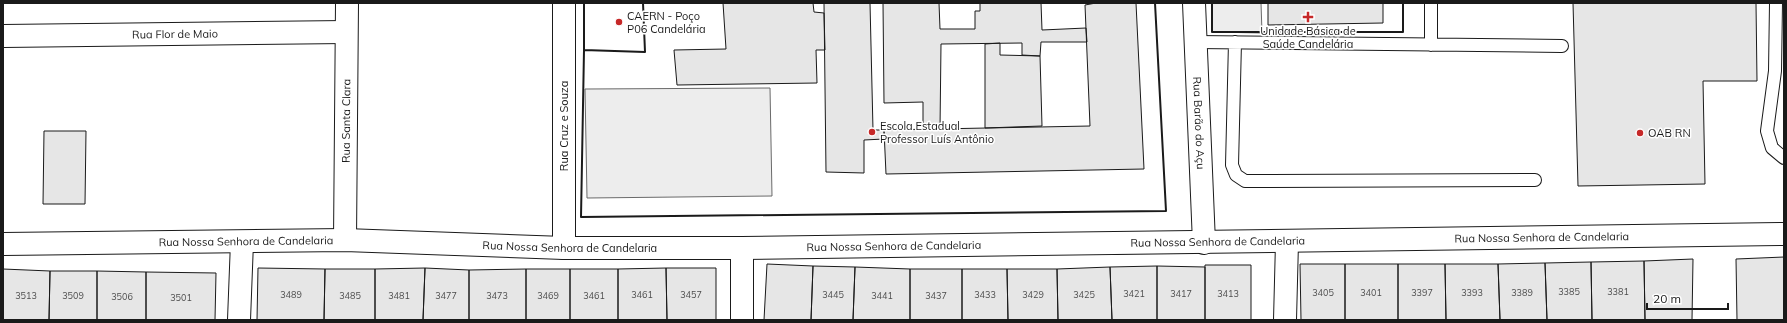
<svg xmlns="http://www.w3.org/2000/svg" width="1787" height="323" viewBox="0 0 1787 323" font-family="Mulish,sans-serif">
<rect width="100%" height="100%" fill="#fff"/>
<path fill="#ededed" stroke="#6a6a6a" d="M1212,3H1261L1262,33L1212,32Z
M770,88L772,196L587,198L585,89Z"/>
<path fill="#e6e6e6" stroke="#1a1a1a" d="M723,3H813L814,12L824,13L825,50H816L817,83L677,85L674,50L726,49Z
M824,3H870L873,130H884V139L864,140V173L826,172Z
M883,3H939L940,29H975V11H980V3H1041L1042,30L1086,28L1087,42H1041L1040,56L1022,55V43L941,44L940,129H923V102L884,103Z
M1096,3H1136L1144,169L886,174L884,130L1090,126L1085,5Z
M1268,3H1383V23L1268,25Z
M1573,3H1756L1757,81H1703L1705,184L1578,186Z
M1000,43V55L1040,56L1042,126L985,128V44Z
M44,131H86L85,204H43Z
M1784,257V320H1737L1736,259Z
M1693,259L1692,320H1645L1644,261Z
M1644,261L1645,320H1592L1591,262Z
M1591,262L1592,320H1547L1545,263Z
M1545,263L1547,320H1500L1498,264Z
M767,264L813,266L811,320H764Z
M1300,264H1345V320H1301Z
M1345,264H1398V320H1345Z
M1398,264H1445L1446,320H1398Z
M1445,264H1498L1500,320H1446Z
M1205,265H1251V320H1205Z
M813,266L855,267L853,320H811Z
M1157,266L1205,267V320H1157Z
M1157,266V320H1112L1110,267Z
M855,267L910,269V320H853Z
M1110,267L1112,320H1058L1057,269Z
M258,268L325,269L324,320H257Z
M425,268L469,270V320H423Z
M425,268L423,320H375V269Z
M666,268H716V320H667Z
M666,268L667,320H618V269Z
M3,269L50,271L49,320H3Z
M325,269H375V320H324Z
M526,269H570V320H526Z
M526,269V320H469V270Z
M570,269H618V320H570Z
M910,269H962V320H910Z
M962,269H1007L1008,320H962Z
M1007,269H1057L1058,320H1008Z
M50,271H97V320H49Z
M97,271L146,272V320H97Z
M146,272L216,273L215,320H146Z"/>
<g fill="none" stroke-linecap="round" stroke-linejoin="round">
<defs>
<path id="lane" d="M1776,3L1775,71L1767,131L1772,148L1784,158
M1195,42L1562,46
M1235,42L1232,165L1236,175L1245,181L1535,180
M1431,45V3"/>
<g id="street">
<path d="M564,3V248"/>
<path id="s1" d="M1194,3L1204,243"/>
<path id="s2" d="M3,36L346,32"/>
<path id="s3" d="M345,240L347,3"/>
<path id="s4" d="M3,244L345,240L564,248H742L1784,234"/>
<path d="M742,248V320"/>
<path d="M239,320L242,242"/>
<path d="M1285,320L1287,242"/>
</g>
</defs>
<use href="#lane" stroke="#1a1a1a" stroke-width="14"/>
<use href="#street" stroke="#1a1a1a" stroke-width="24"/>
<use href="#lane" stroke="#fff" stroke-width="12"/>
<use href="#street" stroke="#fff" stroke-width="22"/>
<path stroke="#1a1a1a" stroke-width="2" d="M584,3V50L645,52L643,3
M1212,3V32H1403V3
M584,50L581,217L1166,211L1155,3"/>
</g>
<g fill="#c62828" stroke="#fff" stroke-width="1.5">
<path d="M1306 11h4v4h4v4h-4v4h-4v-4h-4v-4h4z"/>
<circle cx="619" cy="22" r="4"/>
<circle cx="872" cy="132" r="4"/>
<circle cx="1640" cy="133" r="4"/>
</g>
<g text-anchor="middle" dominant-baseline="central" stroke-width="3" stroke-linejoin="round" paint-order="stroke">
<g font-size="9" fill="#4d4d4d">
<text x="1569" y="291">3385</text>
<text x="1618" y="291">3381</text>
<text x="1323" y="292">3405</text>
<text x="1371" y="292">3401</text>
<text x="1422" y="292">3397</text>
<text x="1472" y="292">3393</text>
<text x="1522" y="292">3389</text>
<text x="1134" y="293">3421</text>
<text x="1181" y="293">3417</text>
<text x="1228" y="293">3413</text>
<text x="291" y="294">3489</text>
<text x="642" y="294">3461</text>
<text x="691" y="294">3457</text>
<text x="833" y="294">3445</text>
<text x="985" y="294">3433</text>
<text x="1033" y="294">3429</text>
<text x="1084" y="294">3425</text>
<text x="26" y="295">3513</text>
<text x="73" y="295">3509</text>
<text x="350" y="295">3485</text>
<text x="399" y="295">3481</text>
<text x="446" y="295">3477</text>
<text x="497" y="295">3473</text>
<text x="548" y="295">3469</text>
<text x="594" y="295">3461</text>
<text x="882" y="295">3441</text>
<text x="936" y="295">3437</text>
<text x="122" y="296">3506</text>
<text x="181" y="297">3501</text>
</g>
<g font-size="11" fill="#1a1a1a" stroke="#fff" text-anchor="start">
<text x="627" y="16">CAERN - Poço<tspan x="627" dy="13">P06 Candelária</tspan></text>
<text x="1308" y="31" text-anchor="middle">Unidade Básica de<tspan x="1308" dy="13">Saúde Candelária</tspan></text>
<text x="880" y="126">Escola Estadual<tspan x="880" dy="13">Professor Luís Antônio</tspan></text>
<text x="1648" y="133">OAB RN</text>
</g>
<g font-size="11" fill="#1a1a1a" stroke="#fff">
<text stroke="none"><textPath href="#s2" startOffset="172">Rua Flor de Maio</textPath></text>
<text stroke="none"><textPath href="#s3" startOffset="119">Rua Santa Clara</textPath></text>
<text stroke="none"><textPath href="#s1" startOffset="120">Rua Barão do Açu</textPath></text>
<text transform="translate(564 126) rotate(-90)">Rua Cruz e Souza</text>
<text stroke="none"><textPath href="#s4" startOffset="1539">Rua Nossa Senhora de Candelaria</textPath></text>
<text stroke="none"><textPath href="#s4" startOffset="243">Rua Nossa Senhora de Candelaria</textPath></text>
<text stroke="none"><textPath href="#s4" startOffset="1215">Rua Nossa Senhora de Candelaria</textPath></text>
<text stroke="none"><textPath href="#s4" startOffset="567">Rua Nossa Senhora de Candelaria</textPath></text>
<text stroke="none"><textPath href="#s4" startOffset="891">Rua Nossa Senhora de Candelaria</textPath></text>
</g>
</g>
<rect width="1787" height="323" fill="none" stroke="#1a1a1a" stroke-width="8"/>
<path d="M1647 303v6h81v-6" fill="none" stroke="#1a1a1a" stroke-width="2"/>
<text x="1653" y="303" font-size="12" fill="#1a1a1a" stroke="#ffffff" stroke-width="3" paint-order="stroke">20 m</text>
</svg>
